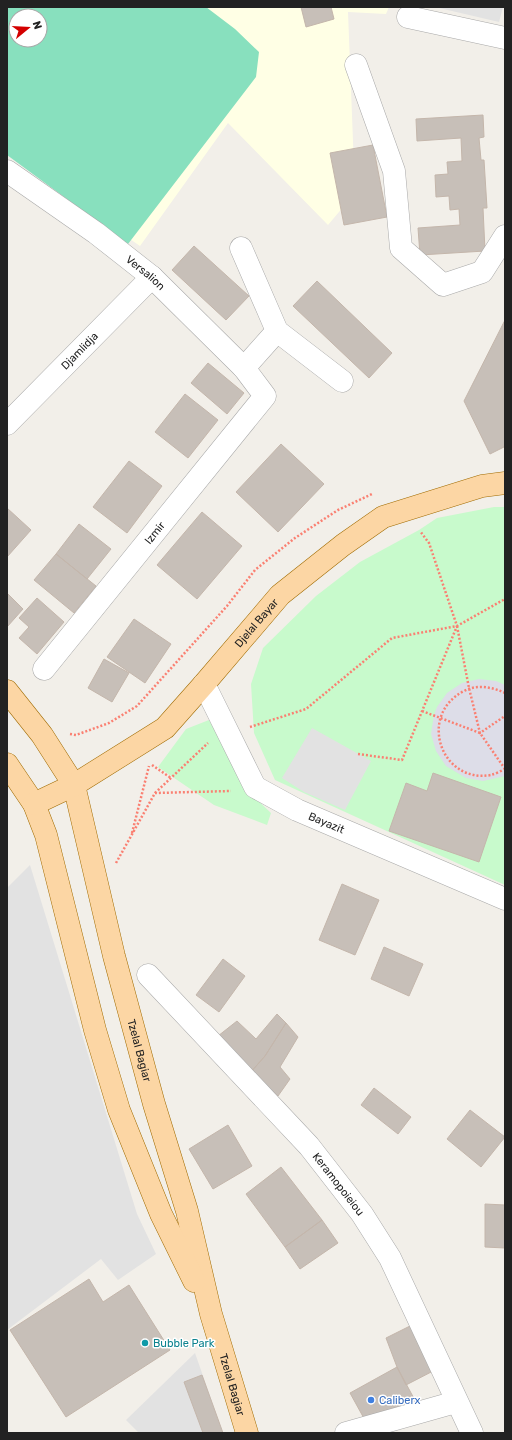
<svg xmlns="http://www.w3.org/2000/svg" width="512" height="1440" viewBox="0 0 512 1440" font-family="Rubik,sans-serif">
<rect width="100%" height="100%" fill="#f2efe9"/>
<path fill="#ffffe5" fill-rule="evenodd" d="M7,7H389L386,14L348,12L355,193L328,225L228,123L140,246L17,161ZM16,16H40V40H16Z"/>
<path fill="#c8facc" d="M494,507H505V885L275,780L254,733L251,684L263,648L316,596L360,562L419,530L437,518Z
M209,720L249,792L271,813L267,825L214,805L158,767L186,729Z"/>
<path fill="#88e0be" fill-rule="evenodd" d="M7,7H206L235,29L259,52L256,77L128,244L7,155ZM16,16H40V40H16Z"/>
<path fill="#e2e2e2" d="M435,7H503L499,22Z
M312,728L371,761L345,810L304,792L282,778Z
M30,865L137,1214L156,1254L118,1280L101,1259L7,1330V888Z
M195,1353L223,1433H139L126,1420Z"/>
<path fill="#dddde8" d="M479,679L496,681L505,685V776L483,781L466,778L446,766L436,751L431,734L434,715L437,707L447,693L462,683Z"/>
<path fill="#c7bfb8" stroke="#c4b6ab" d="M301,7H331L334,19L306,27Z
M483,115L484,137L479,138L481,160H484L487,208H483L485,251L420,255L418,228L460,225L459,209L450,210L449,196L436,197L435,175L448,174L447,162L462,161L461,138L417,141L416,119Z
M373,145L387,217L344,225L330,153Z
M194,246L249,296L226,320L172,270Z
M317,281L392,353L369,378L293,306Z
M505,320V444L504,447L490,454L464,401Z
M208,363L244,393L227,414L191,383Z
M185,394L218,420L188,458L155,432Z
M281,444L324,484L278,532L236,492Z
M129,461L162,486L127,533L93,507Z
M7,508L31,530L7,557Z
M202,512L242,546L197,599L157,565Z
M79,524L111,549L87,579L56,554Z
M56,554L96,586L74,613L34,580Z
M7,593L23,609L7,627Z
M37,598L64,622L37,654L19,638L29,627L19,618Z
M134,619L171,644L145,683L107,657Z
M104,659L129,673L112,702L88,688Z
M433,773L501,797L479,862L389,831L406,783L427,791Z
M342,884L379,900L355,955L319,940Z
M384,947L423,964L409,996L371,979Z
M223,959L245,976L219,1012L196,995Z
M277,1014L286,1023L265,1056L250,1073L218,1036L237,1021L256,1039Z
M286,1023L298,1037L280,1067L290,1079L278,1096L250,1073L265,1056Z
M374,1088L411,1117L398,1134L361,1105Z
M470,1110L505,1137L481,1167L447,1139Z
M228,1125L252,1166L213,1189L189,1149Z
M281,1167L322,1220L285,1247L246,1194Z
M485,1204L505,1205V1248L485,1247Z
M322,1220L338,1243L300,1269L285,1247Z
M89,1279L103,1302L129,1285L170,1350L66,1417L10,1330Z
M414,1324L435,1370L406,1385L397,1367L386,1338Z
M397,1367L417,1404L366,1422L350,1393Z
M202,1375L223,1433H203L184,1382Z"/>
<g fill="none" stroke-linecap="round" stroke-linejoin="round">
<defs>
<g id="minor">
<path d="M408,17L505,38"/>
<path d="M356,65L394,171L401,248L443,285L482,272L505,236"/>
<path id="s1" d="M7,171L96,233L152,277L244,368L265,396L44,669"/>
<path d="M241,248L277,331L342,381"/>
<path d="M244,368L277,331"/>
<path id="s2" d="M7,424L152,277"/>
<path id="s3" d="M204,684L255,787L297,810L505,899"/>
<path id="s4" d="M148,975L309,1146L362,1214L390,1258L472,1433"/>
<path d="M346,1433L456,1402"/>
</g>
<g id="major">
<path id="s5" d="M7,691L42,735L74,785L114,956L154,1104L187,1211L211,1314L247,1433"/>
<path d="M7,764L34,804L46,835L95,1030L119,1110L161,1214L194,1281"/>
<path id="s6" d="M34,804L74,785L165,728L204,684L280,595L343,545L383,517L482,486L505,483"/>
</g>
</defs>
<use href="#minor" stroke="#a9a9a9" stroke-width="23"/>
<use href="#major" stroke="#a06b00" stroke-width="23"/>
<path stroke="#fa8072" stroke-width="2.5" stroke-dasharray="2 2" stroke-linecap="butt" d="M457,626L469,688L480,733L505,716
M505,693C492,687 477,684 464,691C417,715 441,784 491,775C495,774 501,771 505,769
M422,711L480,733L505,769
M250,727L306,709L392,638L457,626L505,599
M70,734L76,735L109,723L137,706L227,606L255,570L295,538L338,510L372,494
M358,754L402,760L457,626L429,543L420,531
M152,765L171,778
M155,793L208,743
M132,833L149,766
M116,863L155,793L231,791"/>
<use href="#minor" stroke="#fff" stroke-width="22"/>
<use href="#major" stroke="#fcd6a4" stroke-width="22"/>
</g>
<circle fill="#0f9aa8" stroke="#fff" stroke-width="1.5" cx="145" cy="1343" r="4"/>
<circle fill="#3f7fe0" stroke="#fff" stroke-width="1.5" cx="371" cy="1400" r="4"/>
<g text-anchor="middle" dominant-baseline="central" stroke-width="3" stroke-linejoin="round" paint-order="stroke">
<g font-size="11" fill="#222" stroke="#fff">
<text stroke="none"><textPath href="#s1" startOffset="172">Versalion</textPath></text>
<text stroke="none"><textPath href="#s2" startOffset="103">Djamlidja</textPath></text>
<text transform="translate(155 533) rotate(-51)">Izmir</text>
<text stroke="none"><textPath href="#s6" startOffset="291">Djelal Bayar</textPath></text>
<text stroke="none"><textPath href="#s3" startOffset="195">Bayazit</textPath></text>
<text stroke="none"><textPath href="#s5" startOffset="389">Tzelal Bagiar</textPath></text>
<text stroke="none"><textPath href="#s4" startOffset="283">Keramopoieiou</textPath></text>
<text stroke="none"><textPath href="#s5" startOffset="736">Tzelal Bagiar</textPath></text>
</g>
<g font-size="11" fill="#0d838f" stroke="#fff" text-anchor="start">
<text x="153" y="1343">Bubble Park</text>
</g>
<g font-size="11" fill="#366cbe" stroke="#fff" text-anchor="start">
<text x="379" y="1400">Caliberx</text>
</g>
</g>
<rect width="512" height="1440" fill="none" stroke="#222222" stroke-width="16"/>
<g transform="translate(28 28) rotate(72)"><circle r="19" fill="#ffffff" stroke="#a7a7a7"/>
<path d="M0-3L7 15L0 10L-7 15Z" fill="#d40000"/>
<text y="-6" font-size="11" font-weight="bold" text-anchor="middle" fill="#222222">N</text>
</g>
</svg>
